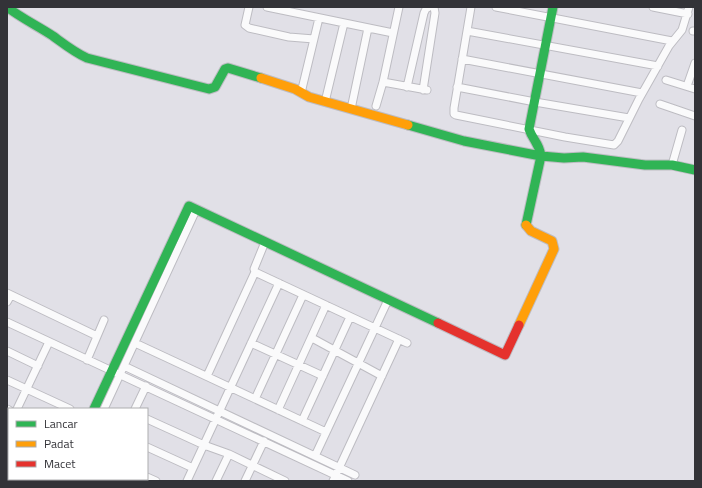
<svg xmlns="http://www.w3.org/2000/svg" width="702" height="488" viewBox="0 0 702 488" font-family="'Titillium Web',sans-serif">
<rect width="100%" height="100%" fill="#e1e0e7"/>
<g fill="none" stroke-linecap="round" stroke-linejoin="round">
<defs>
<path id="street" d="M249,7L245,25L249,28L289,37L314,39
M267,7L393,33
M471,7L454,108V114L456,115L565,137L614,145L618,141L639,99L669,46L682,30L689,7
M496,7L672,41
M653,7L688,14
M467,31L658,66
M693,31H695
M462,59L642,93
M666,80L695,89
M383,82L427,90
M687,86L695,63
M407,87L424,13L426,9L429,7
M457,87L535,102L629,118
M423,90L435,13L434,7
M301,93L319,18
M325,102L344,23
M660,104L695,116
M376,106L383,82L399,7
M351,109L368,28
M672,165L682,130
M265,242L254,269L255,272L407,343
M7,293L97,336
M7,302L11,295
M7,322L348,481
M312,338L382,376
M135,343L326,432
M251,343L323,376
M7,351L38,366
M87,360L104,320
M124,366L355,475
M207,376L255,272
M7,380L70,409
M255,399L303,295
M7,409L9,410
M17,409L49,342
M104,409L196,210
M135,409L146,386
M278,410L326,305
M147,419L204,445L229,454L285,481
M302,421L350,317
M7,430L9,426
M7,440L9,441
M147,447L193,468
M315,456L388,300
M7,470L9,471
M147,477L156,481
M27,479L30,481
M61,481L62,479
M71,481L72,479
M101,481L102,479
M187,481L279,283
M216,481L229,454
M245,481L264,441
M333,481L399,339"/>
<path id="fast" d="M7,7C21,18 38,26 53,36C64,44 74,52 87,58L209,89L215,87L225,69L228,68L261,78
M408,125L464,141L541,156L564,158L583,157L645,165H672L695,170
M526,225L541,156C539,142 533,141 529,129L553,7
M94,409L189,206L438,323"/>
<path id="slow" d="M261,78L295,89L309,97L408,125
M519,325L554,249L552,241L531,231L526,225"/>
<path id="jam" d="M438,323L505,355L519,325"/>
</defs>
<use href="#street" stroke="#bdbcc2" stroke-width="9"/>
<use href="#fast" stroke="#bdbcc2" stroke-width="11"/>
<use href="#slow" stroke="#bdbcc2" stroke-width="11"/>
<use href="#jam" stroke="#bdbcc2" stroke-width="11"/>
<use href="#street" stroke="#fafafb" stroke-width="7"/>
<use href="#fast" stroke="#30b455" stroke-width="9"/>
<use href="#slow" stroke="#ff9f0a" stroke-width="9"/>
<use href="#jam" stroke="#e5322d" stroke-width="9"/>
</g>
<rect width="702" height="488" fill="none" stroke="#333338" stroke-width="16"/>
<rect x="8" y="408" width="140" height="72" fill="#ffffff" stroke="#adadaf"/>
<rect x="16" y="421" width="20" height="6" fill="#30b455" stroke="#adadaf"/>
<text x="44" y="428" font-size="12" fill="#333338">Lancar</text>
<rect x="16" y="441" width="20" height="6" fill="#ff9f0a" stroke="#adadaf"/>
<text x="44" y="448" font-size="12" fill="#333338">Padat</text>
<rect x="16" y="461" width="20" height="6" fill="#e5322d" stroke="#adadaf"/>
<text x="44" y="468" font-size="12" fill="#333338">Macet</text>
</svg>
